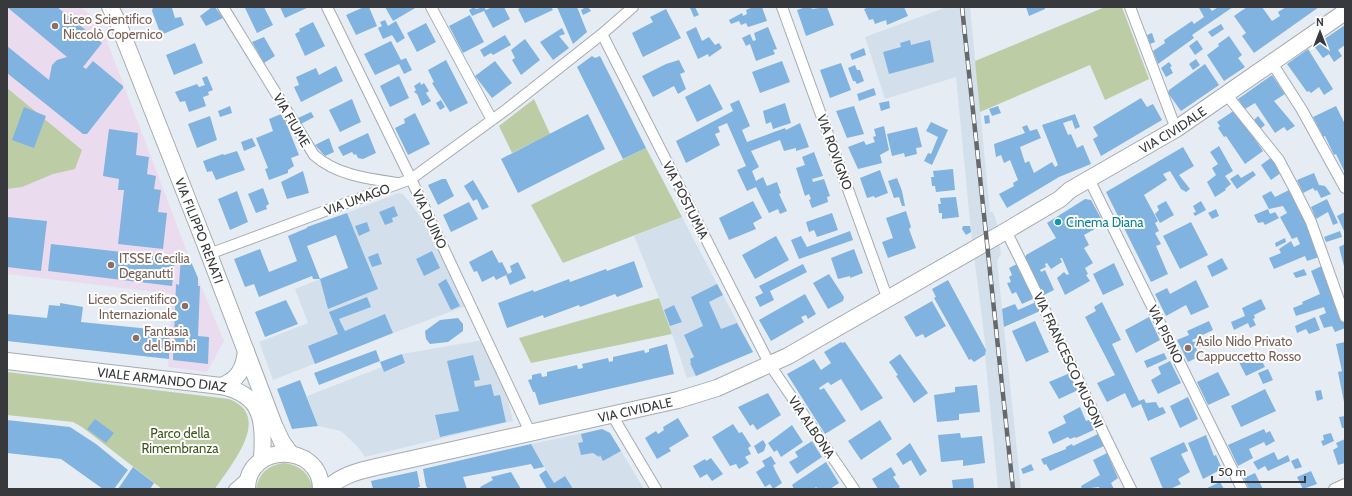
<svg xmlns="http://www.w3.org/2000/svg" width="1352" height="496" viewBox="0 0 1352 496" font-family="Cabin,sans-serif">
<rect width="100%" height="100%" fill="#e6ecf3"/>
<path fill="#d3e0eb" d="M947,7H970L990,212H993L996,220L1001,254L997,261L1021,489H998L985,355L986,350L971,232L956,77L885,99L865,37Z
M398,193L403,194L409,201L424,222L466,306L393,333L273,380L259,342L308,323L295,289L365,261L347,213Z
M682,217L753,352L696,376L687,378L664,310L634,236Z
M483,340L506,392L513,421L365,457L358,447L341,431L318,426L307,396L382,367L384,372L405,364L402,354Z
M602,429L610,433L644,489H557L531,444Z"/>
<path fill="#ebdbee" d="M7,7H81L100,23L189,257L224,341L207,372L168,367L172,294L7,274Z"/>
<path fill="#bccda5" d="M1105,7H1122L1149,79L1105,100L1090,65L980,112L975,61Z
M7,88L82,150L75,169L53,174L22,187L7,189Z
M534,99L550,134L512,153L499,126Z
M646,148L682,217L563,263L531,205Z
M659,298L672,334L531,363L519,338Z
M7,372L229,399C274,416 230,466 215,489H162L82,427L73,422L7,415Z
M284,463C300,465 309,473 313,489H256C259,473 268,465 284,463Z"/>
<path fill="#81b3e0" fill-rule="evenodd" d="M7,7H57L102,43L83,67L86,69L93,61L123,86V88L87,134H83L7,73V46L49,80L52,65L57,60L67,57Z
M153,7H174L172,8L175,18L181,17L184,25L161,35L152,11Z
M212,7H215L223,18L206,26L200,16Z
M264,7L273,25L257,33L245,8Z
M280,7H309L285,18Z
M364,7H369L377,26L356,35L346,15Z
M385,7H417L393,21Z
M474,7L476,9L484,7L486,10L492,7H504L510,19L493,28L484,11L472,16L469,10Z
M522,7H551L553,10L525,23L518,9Z
M557,7H577L587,32L573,44Z
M586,7H588L591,11L583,15L581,10Z
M695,7L699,15L694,17L690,8Z
M753,7H762L767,21L748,27L746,23L741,25L739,21L731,24L729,20L742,13L743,16L747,14L746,10Z
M806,7H811L812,9L827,7L834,25L806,36L797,10Z
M869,7H904L908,16L887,25L886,20L875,24L873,19L869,20L864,9Z
M1026,7H1045V9L1029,16Z
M1200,7H1209L1212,11L1218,7H1233L1192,35L1194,38L1158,64L1153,51L1165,43L1164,40L1192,21L1194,24L1204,17L1199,8Z
M1247,7H1262L1272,21L1280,16L1278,12L1286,7H1319L1254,53L1242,36L1246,33L1234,16Z
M666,9L681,38L643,57L632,33L653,22L650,17Z
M470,15L484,42L463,53L449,26Z
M385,20L388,26L396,21L405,38L397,43L392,35L383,39L378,28L382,26L380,22Z
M313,22L325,46L305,56L295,34L300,31L299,29Z
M426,23L436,42L417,52L407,33Z
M1221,24L1224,29L1212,37L1208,32Z
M1345,25V45L1338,50L1342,56L1334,62L1329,54L1323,58L1314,46Z
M696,27L702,41L709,37L715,45L719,43L722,48L709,57L708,54L698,59L686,32Z
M768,27L777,49L773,50L775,54L756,61L750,44L746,46L742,38L750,34L753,41L756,40L754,33Z
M562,28L565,34L559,36L569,48L553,60L540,42Z
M1152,33L1155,42L1150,44L1147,35Z
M505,35L511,45L493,55L491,53L484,57L480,50Z
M1229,36L1242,55L1238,58L1245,67L1224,81L1207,55L1219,46L1218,44Z
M264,37L275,56L264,63L252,42Z
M525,39L540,60L521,75L512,60L515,58L511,50Z
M910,40L911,45L930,40L934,62L889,74L883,52L901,47L900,43Z
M1197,40L1203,49L1195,55L1189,46Z
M391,41L401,60L406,58L412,70L404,74L399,64L375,75L364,54Z
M195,43L203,63L174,75L166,55Z
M864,48L866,55L852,60L850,54Z
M1308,49L1333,89L1324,95L1319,87L1311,93L1309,91L1307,92L1287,64Z
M592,56L595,58L600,56L646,148L623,159L577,67Z
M1196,59L1200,65L1193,70L1189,64Z
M446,60L468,103L450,112L432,83L434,82L428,70Z
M679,60L685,72L680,74L686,89L678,94L674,86L653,97L642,76L666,64Z
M495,61L512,83L492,98L475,76Z
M782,61L790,82L760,93L752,72Z
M1169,62L1172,66L1170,67L1173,73L1166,77L1161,68Z
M841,63L851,90L830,98L820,70Z
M1205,64L1219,85L1181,111L1168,93L1169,90Z
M855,65L857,70H860L864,81L857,84L855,81H853L848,68Z
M336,66L343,81L301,102L294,87L299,85L296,77L316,68L319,75Z
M1272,75L1285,94L1274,101L1295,126L1287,131L1284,127L1275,133L1255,103L1245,109L1238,99Z
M207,76L213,90L208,92L209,95L203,97L206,106L189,112L185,101L180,102L175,92L197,84L199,87L205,85L202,78Z
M399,76L409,98L390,107L380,86Z
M420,82L421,85L424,83L429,91L426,93L431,101L422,106L417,94L414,92L416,90L414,86Z
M710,84L723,109L697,122L685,97Z
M874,88L876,95L859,101L857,94Z
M1141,98L1147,107L1153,104L1162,120L1101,156L1093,139L1098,136L1093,127Z
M352,99L361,122L340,132L329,110Z
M441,100L445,107L440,110L436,103Z
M739,100L750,126L742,130L747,142L785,128L786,130L800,123L809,147L796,151V148L784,151L780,140L751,151L759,167L752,171L756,181L763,177L767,186L777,182L781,193L779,194L787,211L780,214L778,209L769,213L756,187L747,191L737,170L746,166L727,123L718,127L720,132L715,134L720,145L686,163L676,141L733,111L730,104Z
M889,101L890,108L881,111L879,103Z
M785,103L791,123L773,129L771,122L766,124L763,111Z
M230,106L232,113L220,117L218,111Z
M854,106L864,134L847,138L836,111Z
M998,106L1001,113L992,116L989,109Z
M1336,106L1345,124V173L1336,154L1334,155L1325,136L1323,137L1313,117Z
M24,107L46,116L34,148L12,140Z
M1235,110L1263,151L1245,164L1226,136L1224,137L1218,128L1220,126L1217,122Z
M311,112L314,117L301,124L298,118Z
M415,113L430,144L408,155L395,128L405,123L404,119Z
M281,114L285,120L299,155L291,158L294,166L288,170V173L269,180L265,169L268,168L256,138L273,131L269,119Z
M588,114L605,149L518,193L501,159Z
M1075,114L1080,127L1075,129L1072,120L1063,123L1068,135L1071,134L1077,148L1083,145L1091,164L1059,177L1007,208L999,194L1014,186L1013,183L1018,180L1010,160L1004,163L1001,155L996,157L994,144L1025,133L1022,127L1027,125L1030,131L1037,129L1041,138L1020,147L1025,163L1029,161L1034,173L1052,162L1055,167L1058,165L1042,125Z
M989,115L990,123L985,124L984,116Z
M210,116L217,140L197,148L188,124Z
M1258,116L1265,125L1260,129L1254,120Z
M931,122L948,130L932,165L924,161L928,153L931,154L938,137L926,131Z
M884,126L889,150L880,155L882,163L858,169L848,147L864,141L866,145L875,142L873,137L876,136L874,129Z
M917,127L922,147L916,148L917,154L905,157L904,153L892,156L887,134Z
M109,129L138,133L136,155L149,157L147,174L156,176L154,189L161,190L158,212L167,213L163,249L118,244L124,190H118L119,179L103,176Z
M368,133L376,153L363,159L358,158L356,154L354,155L352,152L343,156L338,147Z
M252,138L256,146L244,151L241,142Z
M329,138L334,152L325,156L315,145Z
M1219,146L1233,171L1225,176L1231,184L1225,189L1226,190L1215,197L1207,182L1216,175L1212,168L1218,164L1210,152Z
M1183,147L1194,166L1179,175L1190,189L1186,192L1181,189L1170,171L1163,174L1167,180L1144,195L1158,221L1155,223L1159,231L1155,233L1161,244L1156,246L1168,274L1151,282L1106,192Z
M237,151L245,170L216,180L212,171L207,172L203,161L223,154L224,155Z
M814,152L823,176L812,179L813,182L824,179L830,196L827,197L828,202L812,208L809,200L811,199L809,194L805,196L796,168L805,165L802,157Z
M1272,157L1282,172L1271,180L1261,165Z
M953,169L955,190L936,192L935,186H932L931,177H934L933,171Z
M880,170L888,193L875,198L874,196L867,198L860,178Z
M303,171L309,193L287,199L281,182Z
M1253,171L1256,175L1237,189L1230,179L1238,174L1241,178Z
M1314,173L1319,185L1325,186L1331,194L1321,198L1317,190L1315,191L1313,188L1303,193L1297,180Z
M897,178L902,191L905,206H902L899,197L894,198L888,181Z
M442,179H446L454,196L438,205L428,185Z
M473,180L489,207L482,210L477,199L473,201L464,186Z
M263,188L269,204L266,206L267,209L256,213L248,194Z
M1289,190L1306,222L1319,257L1307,261L1305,256L1274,269L1269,258L1281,253L1279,249L1291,241L1294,247L1300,244L1297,237L1292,239L1280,217L1287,213L1283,206L1269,209L1262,196L1271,191L1275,197Z
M237,191L248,222L230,230L218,199Z
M956,197L959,217L942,219V213H939L938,204H941L940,198Z
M1085,199L1091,200L1102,220H1100L1102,225L1084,235L1089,245L1084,248L1093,263L1085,268L1088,274L1086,275L1090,281L1065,295L1057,278L1064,272L1067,275L1069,274L1062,258H1060L1062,262L1051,269L1047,263L1045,264L1046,267L1040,270L1041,272L1045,270L1054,290L1042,296L1023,258L1026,256V255L1056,238L1047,223Z
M1327,199L1338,223L1333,225L1328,212L1316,219L1311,207Z
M753,201L762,218L753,223L756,229L729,240L719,218Z
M1166,201L1174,215L1160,223L1155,214L1159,210L1157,206Z
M1201,201L1206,210L1195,216L1193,213L1196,212L1193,206Z
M469,202L478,219L451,232L443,215Z
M394,206L398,216L392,218L393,222L385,225L379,212Z
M1216,209L1219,216L1212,219L1208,213Z
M1268,209L1270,214L1275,212L1279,218L1265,225L1263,222L1258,223L1254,215Z
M906,211L911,227L909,229L916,248L888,258L882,242L893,238L886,218Z
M1345,212V233L1337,216Z
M347,213L378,289L328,309L320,279H313L312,276L259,297L254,284L245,287L234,259L260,249L269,272L297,261L288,236L307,228V227ZM336,235L348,268L320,279L307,246Z
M832,213L838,230L817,237L814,230L809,232L806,222Z
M7,217L47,221L41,271L7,267Z
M367,222L370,231L359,236L355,226Z
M1191,222L1208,255L1180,269L1163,236Z
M963,226H970L971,232L966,235L962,229Z
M850,231L853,240L799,259L791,240L801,236L807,247Z
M1340,231L1342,237L1326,242L1324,237Z
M776,236L789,260L755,279L742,255Z
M1285,238L1286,242L1276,247L1275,243Z
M51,244L175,258L172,286L48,271Z
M1345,244V270L1339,247Z
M854,249L863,273L850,278V276L838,279L831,258Z
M492,250L499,263L502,262L508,274L496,280L494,276L482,282L477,271L474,272L469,262Z
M432,251L440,268L424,276L416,259Z
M378,253L382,264L372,267L368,257Z
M181,256L189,257L198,278V286H200L198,336L209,337L208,364L173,360L176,284L179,285Z
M1222,258L1228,269L1212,277L1207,266Z
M634,261L643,287L617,297L615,294L580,307L579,305L544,318L543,315L507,328L498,303L533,290L534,292L569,279L570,282L606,269L607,271Z
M518,262L526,278L510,285L506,275L512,272L510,266Z
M1019,263L1035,298L1022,304L1016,292L1012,294L1007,283L1011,282L1009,277L1012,275L1009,268Z
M1114,263L1124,285L1103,295L1093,274Z
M803,264L807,272L770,291L774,300L760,307L755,297L763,293L759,286Z
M1322,266L1345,326V328L1335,332L1332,326L1324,328L1319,316L1326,313L1324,307L1296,316L1293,308L1303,304L1302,302L1320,294L1311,271Z
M1304,269L1307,275L1296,278L1293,273Z
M829,274L844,297L843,301L828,309L813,283Z
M446,279L460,306L451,310L438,284Z
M948,280L986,350L985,355L974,362L971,359L969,360L934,298L936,297L932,289Z
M1196,280L1209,307L1191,315L1186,305L1166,316L1155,294L1167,288L1170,294Z
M717,284L723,295L709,302L721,329L737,323L753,352L696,376L690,363H691L690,359L694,357L684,335L703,326L691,297Z
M805,294L816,314L808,319L806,315L801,317L804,322L771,341L759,320Z
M367,297L371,307L339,319L345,331L385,314L393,333L315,364L308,346L338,334L329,312Z
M1261,299L1266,309L1254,315L1255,318L1253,319L1256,325L1250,328L1248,323L1234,330L1231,322L1245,316L1242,308Z
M286,300L298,324L265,337L255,312Z
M932,301L946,326L925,338L923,334L916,337L904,317Z
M1036,302L1040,311L1004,327L1002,309L1015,304L1018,310Z
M1102,302L1121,340L1112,344L1139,401L1144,399L1146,403L1156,402L1159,408L1163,407L1166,413L1148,421L1141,404L1132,408L1125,393L1107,402L1097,383L1115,375L1085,317L1096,311L1094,307Z
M60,303L83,307L81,322L170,331L169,359L7,341V314L47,318L49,305L60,306Z
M674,305L682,322L670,326L664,310Z
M1149,317L1160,340L1136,353L1125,330Z
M1315,317L1320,330L1309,334L1306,329L1297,333L1295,326Z
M458,318L463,324V331L448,342L430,344L426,339L425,331L440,320Z
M1035,321L1049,352L1026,362L1012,331Z
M1209,321L1213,330L1192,340L1193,342L1198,341L1201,346L1196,348L1200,356L1188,362L1177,340L1189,335L1187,331Z
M841,342L842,343L845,342L883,398L861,411L841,379L831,385L828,382L819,388L820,390L824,388L846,421L825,434L787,374L814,359L821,370L831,363L824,352Z
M1345,342V402H1344L1338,372L1342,371L1336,344Z
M667,344L674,374L539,405L535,392H533L528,380L532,379V375L541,373L542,377L547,376V372L577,365L578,369L583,368L582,364L608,358L609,362L613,361V357L644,350L645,353L649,352V349Z
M376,350L380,361L319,385L314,373Z
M1257,351L1265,367L1246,376L1238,360Z
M1164,353L1167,359L1147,368L1144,361Z
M402,354L405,363L384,372L380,362Z
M900,354L928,393L914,403L896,376L898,375L889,362Z
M473,355L480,380L474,381L475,387L491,384L494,396L500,395L506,422L440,437L435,415L459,411L447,361Z
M1170,361L1181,383L1158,394L1151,380L1161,374L1158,367Z
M1268,369L1273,380L1263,384L1258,373Z
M1218,372L1230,395L1208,405L1197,382Z
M1070,373L1078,390L1059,399L1049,382Z
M300,380L318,426L292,429L277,389Z
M977,385L980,412L959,414V420L937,422L934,395L955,392V387Z
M1265,389L1276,411L1241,427L1231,406Z
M1321,390L1323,399L1317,401L1315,391Z
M768,393L781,415L757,430L753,424L750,426L738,407Z
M1188,397L1198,419L1180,428L1170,406Z
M1080,407L1086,421L1091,419L1096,429L1076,438L1075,437L1070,439L1068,437L1053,444L1048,432L1066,423L1063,416Z
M1345,416V428H1342L1339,417Z
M678,418L689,436L669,448L671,451L657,459L645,438L656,431L658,434L664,430L663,427Z
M95,419L114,433L106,443L87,429Z
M7,420L70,427L96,444L128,470L114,489H103L61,459L7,453Z
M880,420L892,439L861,460L848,441Z
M733,424L739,433L742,432L751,446L748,448L751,454L745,457L749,463L739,469L736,464L730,466L712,437Z
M792,425L803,442L781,457L777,450L774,452L768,443Z
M602,429L610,433L621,451L603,461L600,455L599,457L593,453L581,455L578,443L583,442L581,434Z
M1264,429L1266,433L1270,431L1275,441L1266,446L1264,442L1249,449L1253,458L1238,466L1228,445Z
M960,433L961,438L982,436L985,463L963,466V460L941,462L938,435Z
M1331,433L1334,441L1323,446L1321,441L1324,440L1323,435Z
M1098,434L1104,446L1050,471L1046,464L1044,465L1041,459L1066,449V447L1072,444L1073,446Z
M1206,435L1214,456L1216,455L1222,469L1203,479L1188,443Z
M1345,439V463L1338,465L1333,450L1338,447L1336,443Z
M763,440L766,445L764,451L758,454L754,446Z
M812,441L822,457L797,474L789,462L798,457L795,452Z
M1184,442L1188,451L1181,454L1190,472L1178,479L1181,484L1170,489H1163L1150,458Z
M910,443L927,471L920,476L911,460L903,465L896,454Z
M531,444L544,467L534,469L531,464L463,477L467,489H428L426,486L423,469Z
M1274,452L1278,460L1288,455L1290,461L1268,471L1265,466L1258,470L1253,462Z
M1107,453L1118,478L1111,483L1114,489H1100L1099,487L1082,489L1081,486L1100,475L1093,460Z
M771,456L776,464L773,465L775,470L782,483L773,489L770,484L765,487L756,472L765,466L762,461Z
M711,458L723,474L712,481L707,474L700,478L693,466L705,459L706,461Z
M1298,458L1302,467L1295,469L1291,461Z
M826,462L839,483L830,489H818L816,487L814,489H794L792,485L796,482Z
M1031,464L1034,470L1023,474L1021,469Z
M133,467L154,483L150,489H118Z
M891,467L896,475L893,477L900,487L897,489H878L872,479Z
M546,470L554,483L565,476L573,489H547L539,475Z
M417,471L420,487H418L419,489H373L371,481Z
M1311,471L1317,484L1303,489L1297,477Z
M511,472L521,489H482L480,487L493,480L491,477Z
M1255,473L1263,489H1249L1244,478Z
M973,478L974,489H953L952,480Z
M1220,482L1224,489H1205Z"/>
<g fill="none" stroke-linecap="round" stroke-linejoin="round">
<defs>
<path id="minor" d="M223,7L314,155C336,175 369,179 398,183
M327,7L411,179L530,432
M431,7L492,120
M782,7L887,297
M1130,7L1176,129
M602,34L770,365L854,489
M1272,63L1302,110L1345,188
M1226,94L1279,160L1296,192L1311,222L1345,317
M1089,179L1242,489
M1006,231C1049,316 1088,403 1131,489
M209,254L411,179L507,109L602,34L633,7
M612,415L656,489
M234,489L250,475
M1334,489L1345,484"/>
<g id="primary">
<path id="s1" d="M110,7L118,23L204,241L274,425L282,442L290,453"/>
<path id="s2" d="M7,361L221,386C264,395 264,421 262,460"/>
<path d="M221,386C238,380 244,369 246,351"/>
<path d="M247,489C247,442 321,442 321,489"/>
<path id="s3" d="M327,489C343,473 364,470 385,465L678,400L717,388L788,356L1006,231L1060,199L1070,190L1176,129L1345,12"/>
</g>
</defs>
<use href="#minor" stroke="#a5abb1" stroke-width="12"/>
<use href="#primary" stroke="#a5abb1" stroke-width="18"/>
<use href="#minor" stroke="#fff" stroke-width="10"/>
<use href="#primary" stroke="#fff" stroke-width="16"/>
<defs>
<path id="rail" d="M962,7L1013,489"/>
</defs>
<use href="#rail" stroke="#65686c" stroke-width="4.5"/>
<use href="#rail" stroke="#fff" stroke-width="3" stroke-dasharray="9" stroke-linecap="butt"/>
</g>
<g fill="#8d6e63" stroke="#fff" stroke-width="1.5">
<circle cx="55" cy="26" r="4"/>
<circle cx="111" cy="265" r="4"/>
<circle cx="185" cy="306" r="4"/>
<circle cx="136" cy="338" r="4"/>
<circle cx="1188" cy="348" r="4"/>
</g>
<circle fill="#0f9aa8" stroke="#fff" stroke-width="1.5" cx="1058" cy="222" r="4"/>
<g text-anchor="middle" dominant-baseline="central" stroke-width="4" stroke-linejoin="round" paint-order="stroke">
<g font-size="13" fill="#785e54" stroke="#fff" text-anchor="start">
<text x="63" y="19">Liceo Scientifico<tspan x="63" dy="15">Niccolò Copernico</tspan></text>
<text x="119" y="258">ITSSE Cecilia<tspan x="119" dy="15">Deganutti</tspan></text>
<text x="177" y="299" text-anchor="end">Liceo Scientifico<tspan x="177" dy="15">Internazionale</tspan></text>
<text x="144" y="331">Fantasia<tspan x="144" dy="15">del Bimbi</tspan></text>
<text x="1196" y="341">Asilo Nido Privato<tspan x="1196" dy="15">Cappuccetto Rosso</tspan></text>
</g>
<g font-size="13" fill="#37393c" stroke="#fff">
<text transform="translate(292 120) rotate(60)">VIA FIUME</text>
<text stroke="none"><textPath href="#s3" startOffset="929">VIA CIVIDALE</textPath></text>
<text transform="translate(835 152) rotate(70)">VIA ROVIGNO</text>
<text transform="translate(357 199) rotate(-20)">VIA UMAGO</text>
<text transform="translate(686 200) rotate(63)">VIA POSTUMIA</text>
<text transform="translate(430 219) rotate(65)">VIA DUINO</text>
<text stroke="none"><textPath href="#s1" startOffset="241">VIA FILIPPO RENATI</textPath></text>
<text transform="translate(1166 334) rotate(64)">VIA PISINO</text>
<text transform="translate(1069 360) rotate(65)">VIA FRANCESCO MUSONI</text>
<text stroke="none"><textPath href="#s2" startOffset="156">VIALE ARMANDO DIAZ</textPath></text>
<text stroke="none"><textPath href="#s3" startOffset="320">VIA CIVIDALE</textPath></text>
<text transform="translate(812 427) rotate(56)">VIA ALBONA</text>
</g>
<g font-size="13" fill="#0d838f" stroke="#fff" text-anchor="start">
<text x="1066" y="222">Cinema Diana</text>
</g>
<g font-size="13" fill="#3f5516" stroke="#fff">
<text x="180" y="433">Parco della<tspan x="180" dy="15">Rimembranza</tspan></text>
</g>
</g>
<rect width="1352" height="496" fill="none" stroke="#37393c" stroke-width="16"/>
<g transform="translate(1320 32)" stroke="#ffffff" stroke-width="3" paint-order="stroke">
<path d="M0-3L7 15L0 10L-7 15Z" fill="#37393c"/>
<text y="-6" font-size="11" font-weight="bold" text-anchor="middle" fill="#37393c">N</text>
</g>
<path d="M1212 476v6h93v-6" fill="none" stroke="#37393c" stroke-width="2"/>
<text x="1218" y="476" font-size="12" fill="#37393c" stroke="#ffffff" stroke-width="3" paint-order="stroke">50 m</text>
</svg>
